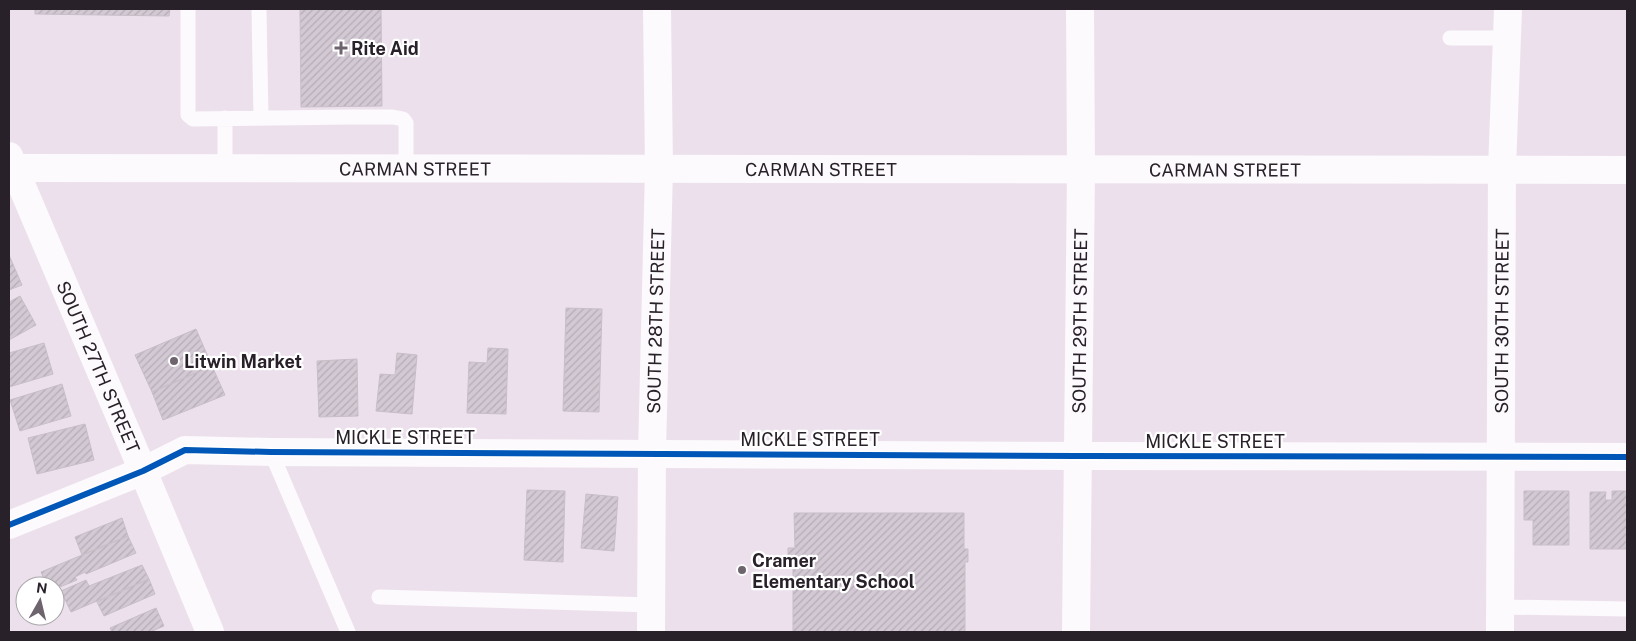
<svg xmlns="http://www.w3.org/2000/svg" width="1636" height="641" viewBox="0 0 1636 641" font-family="'Public Sans',sans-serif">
<defs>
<pattern id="building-hatch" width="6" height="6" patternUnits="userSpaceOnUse" patternTransform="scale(1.25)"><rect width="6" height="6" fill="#d3c9d4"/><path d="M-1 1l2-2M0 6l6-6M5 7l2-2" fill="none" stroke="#b5acb6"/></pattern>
</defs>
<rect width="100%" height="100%" fill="#ece0ed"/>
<path fill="url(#building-hatch)" stroke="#c7bec8" d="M35,9H170L169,16L35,14Z
M300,9H381L382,106L301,107Z
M9,255L22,285L9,290Z
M20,296L36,325L9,340V302Z
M566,308L602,309L599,412L563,411Z
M196,329L212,366L152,392L135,355Z
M44,343L53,374L9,387V353Z
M488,348L508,349L506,414L467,413L469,362L487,363Z
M397,353L417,355L412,414L376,411L380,374L395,375Z
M357,359L358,416L319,417L317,361Z
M212,366L225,395L163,420L152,392Z
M62,384L71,416L20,431L10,400Z
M85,424L94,460L37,474L28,438Z
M527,490L565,491L563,562L524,560Z
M1524,491H1569V545H1533V520H1524Z
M1612,491H1627V549H1590V492H1606L1605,500H1612Z
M586,494L618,497L614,551L581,548Z
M794,513H964V549H968V562H965V632H793V565H788V548H795Z
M122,518L128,536L82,555L75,537Z
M128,536L136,553L86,574L85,572L75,577L77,580L55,589V586H47L41,572Z
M142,565L149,579L71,612L61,591L86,580L89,586Z
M149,579L155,594L104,616L97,602Z
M156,608L164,626L150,632H112L110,628Z"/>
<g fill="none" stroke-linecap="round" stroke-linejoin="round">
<path stroke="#fcfafc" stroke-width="15" d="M188,9V115L193,119L353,117H393L403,119L406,123V168
M259,9L261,118
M1450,38H1507
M225,168V118
M271,452L348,632
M379,597L651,605
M1501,607L1627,609"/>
<g stroke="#fcfafc" stroke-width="28">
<path id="s1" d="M13,168L1627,170"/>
<path d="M9,525L143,471L185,450L271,452L1077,456L1627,457"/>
<path id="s2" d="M651,632L652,453L659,168L657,9"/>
<path id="s3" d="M1076,632L1081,170L1080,9"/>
<path id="s4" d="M1500,632L1502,169L1508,9"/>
</g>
<path stroke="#fcfafc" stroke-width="28" id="s5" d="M9,156L143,471L210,632"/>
<defs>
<path id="cycleway" d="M9,525L143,471L185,450L271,452L1077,456L1627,457"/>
</defs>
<use href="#cycleway" stroke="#fff" stroke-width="9"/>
<use href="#cycleway" stroke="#0057b8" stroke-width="6"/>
</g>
<g fill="#6d646e" stroke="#fff" stroke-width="2">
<path d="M338.5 40.5h5v5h5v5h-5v5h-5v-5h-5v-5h5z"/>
<circle cx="174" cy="361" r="5"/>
<circle cx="742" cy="570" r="5"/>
</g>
<g text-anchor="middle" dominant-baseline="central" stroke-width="4.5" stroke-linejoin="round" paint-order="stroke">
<g font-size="18" font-weight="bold" fill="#292129" stroke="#fff" text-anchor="start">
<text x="351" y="48">Rite Aid</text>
<text x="184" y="361">Litwin Market</text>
<text x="752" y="560">Cramer<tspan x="752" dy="21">Elementary School</tspan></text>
</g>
<g font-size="18" fill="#292129" stroke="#fff">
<text stroke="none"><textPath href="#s1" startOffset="402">CARMAN STREET</textPath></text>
<text stroke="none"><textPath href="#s1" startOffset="808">CARMAN STREET</textPath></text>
<text stroke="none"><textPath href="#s1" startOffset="1212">CARMAN STREET</textPath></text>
<text stroke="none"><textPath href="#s2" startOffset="311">SOUTH 28TH STREET</textPath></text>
<text stroke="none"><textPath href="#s4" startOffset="311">SOUTH 30TH STREET</textPath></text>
<text stroke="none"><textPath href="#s3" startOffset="311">SOUTH 29TH STREET</textPath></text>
<text stroke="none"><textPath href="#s5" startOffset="229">SOUTH 27TH STREET</textPath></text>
<text x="405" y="437">MICKLE STREET</text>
<text x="810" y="439">MICKLE STREET</text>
<text x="1215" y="441">MICKLE STREET</text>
</g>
</g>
<rect width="1636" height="641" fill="none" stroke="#292129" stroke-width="20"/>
<g transform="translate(40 601) rotate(8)"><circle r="24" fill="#ffffff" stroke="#a9a6a9"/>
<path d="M0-4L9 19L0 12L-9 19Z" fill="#6d646e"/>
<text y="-8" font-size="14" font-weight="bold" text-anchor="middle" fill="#292129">N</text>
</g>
</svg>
